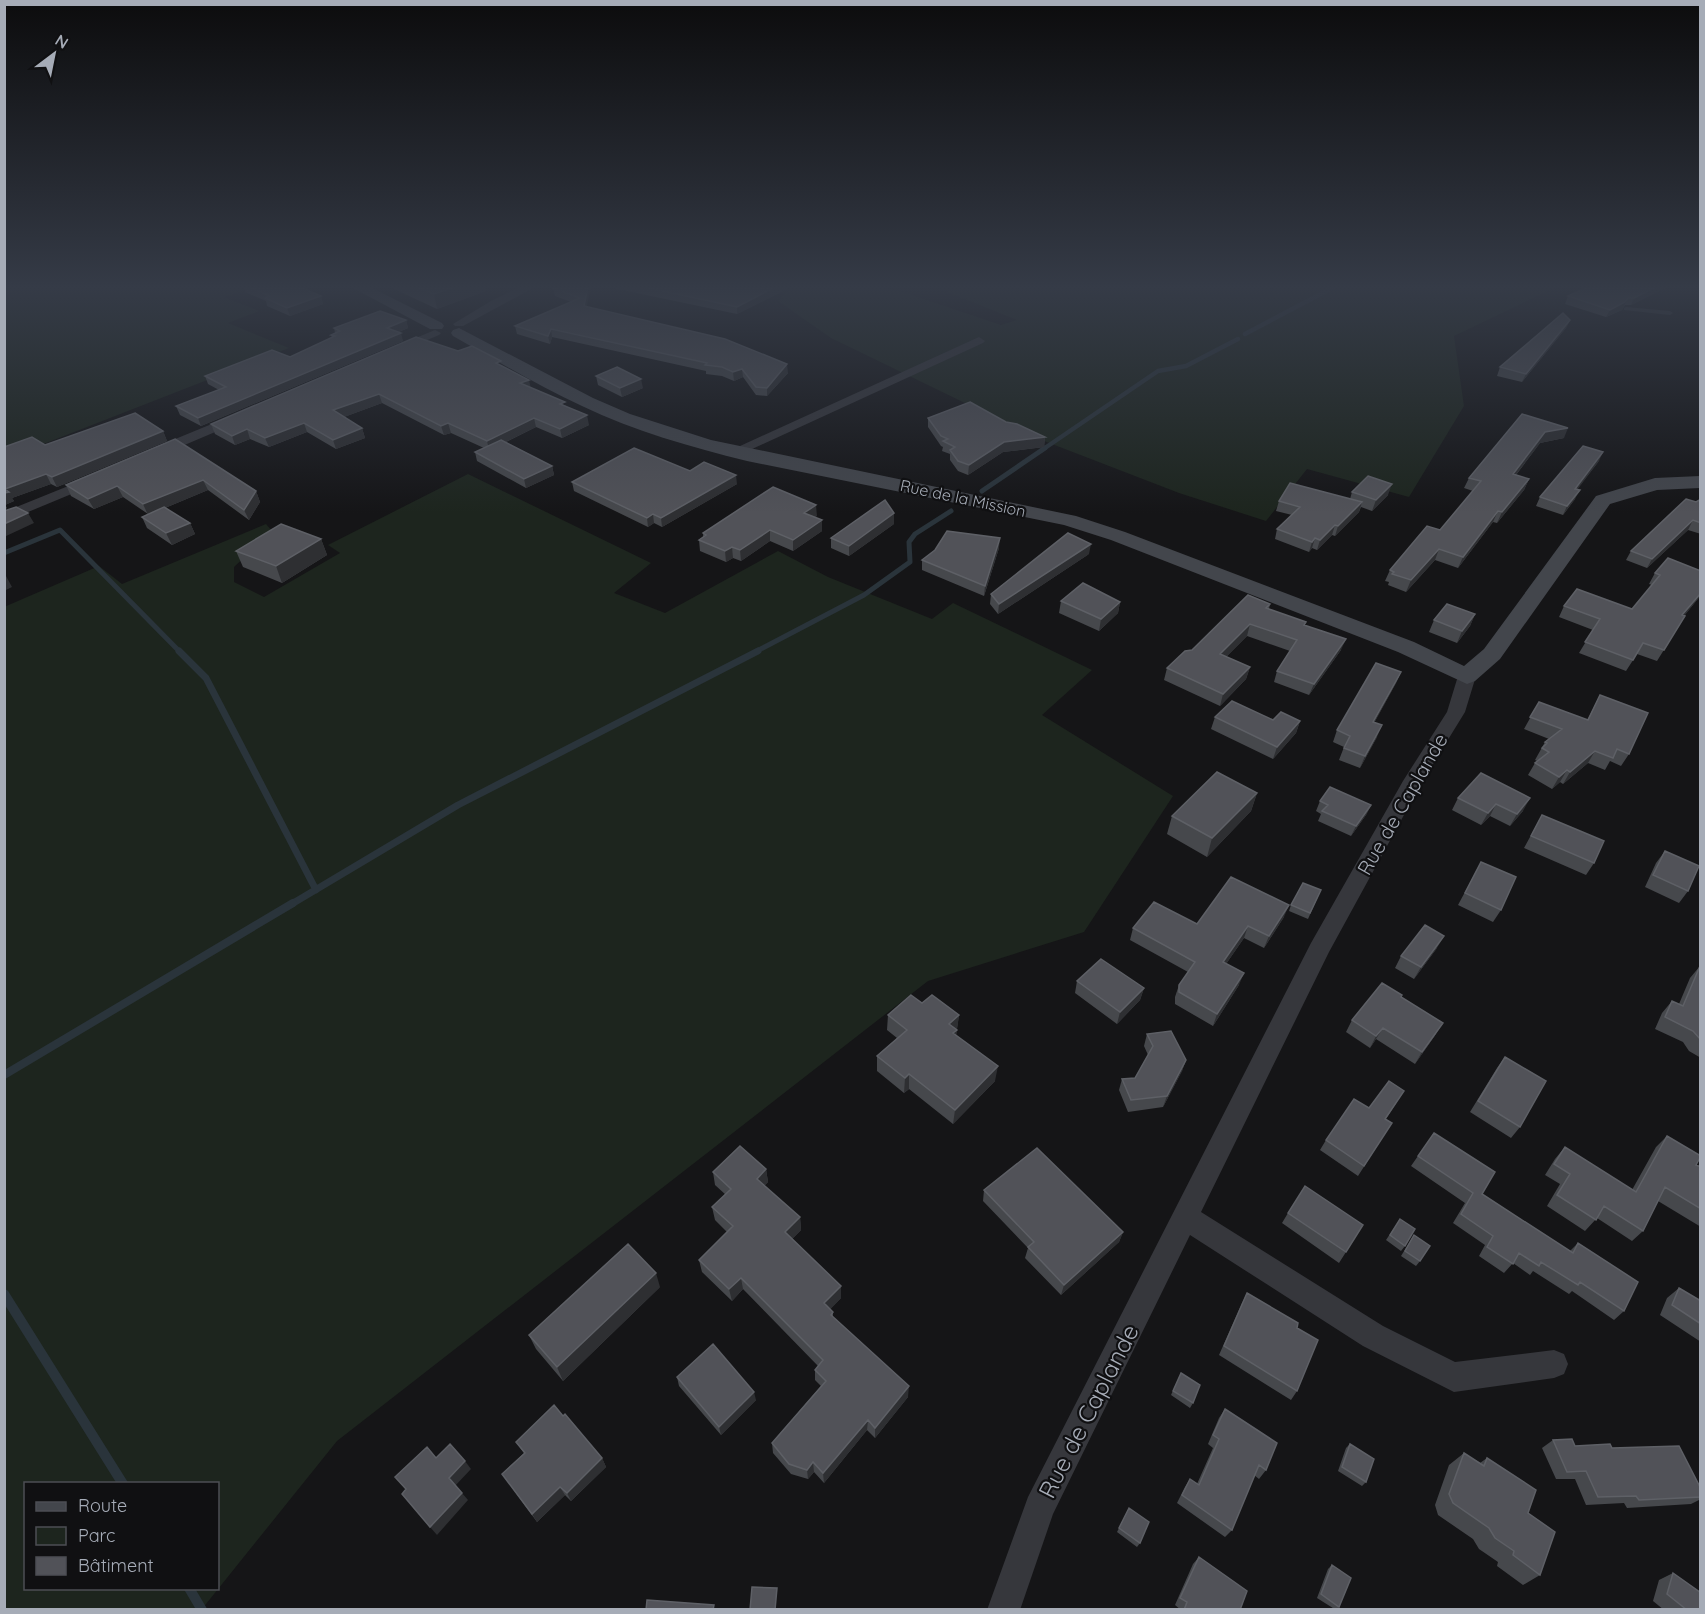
<svg xmlns="http://www.w3.org/2000/svg" width="1705" height="1614" viewBox="0 0 1705 1614" font-family="Quicksand,sans-serif">
<rect width="100%" height="100%" fill="#151517"/>
<path fill="#1d251e" fill-rule="evenodd" d="M5,287H255L224,297L259,311L228,323L289,348L5,459Z
M780,287H878L903,292L1001,325L1017,320L935,287H1556L1454,336L1464,406L1409,497L1307,469L1266,521L1179,493L1039,439L831,338L778,301L787,290Z
M468,474L651,563L614,593L665,613L778,551L828,577L932,619L953,603L1092,670L1042,715L1173,796L1084,932L928,981L337,1441L202,1609H5L4,607L99,566L122,584L266,524L272,531L234,567V582L264,597L340,553L328,545ZM26,1484H218V1588H26Z"/>
<g fill="none" stroke-linecap="round" stroke-linejoin="round">
<path stroke="#2a343b" stroke-width="4.5" d="M1245,334L1334,287
M1042,450L1158,371L1186,366L1238,339"/>
<path stroke="#2a343b" stroke-width="5" d="M982,491L1045,448
M4,553L60,530L180,652
M755,652L864,595L910,562L909,542L915,534L951,511"/>
<path stroke="#2a343b" stroke-width="7" d="M179,651L206,678L316,890
M290,905L458,805L758,651"/>
<path stroke="#2a343b" stroke-width="8" d="M4,1075L293,903"/>
<path stroke="#2a343b" stroke-width="10" d="M4,1294L123,1484
M189,1588L202,1610"/>
<path fill="#36373c" fill-rule="evenodd" d="M1626,307L1670,311L1673,313L1670,315L1624,310V308Z"/>
<path fill="#36373c" fill-rule="evenodd" d="M520,287H535L463,326H455L453,324L491,301Z
M435,330L441,333L439,335L399,352H391L389,349Z
M979,337L985,341L983,343L739,455L734,456L727,452Z
M236,414L243,418L241,421L161,455L156,456L149,452L151,449Z
M93,476L98,477L100,480L98,483L4,522V512Z
M1467,671L1473,672L1476,676L1465,712L1422,782L1329,952L1201,1212L1383,1326L1455,1362L1554,1350L1564,1354L1568,1364L1564,1374L1554,1378L1454,1392L1363,1346L1190,1235L1053,1514L1020,1610H987L1028,1497L1311,943L1403,781L1447,712L1458,676L1461,672Z"/>
<path fill="#43464c" fill-rule="evenodd" d="M351,287H370L442,323L444,326L442,329H430Z
M459,328L593,398L630,414L711,440L1076,516L1125,532L1414,642L1464,666L1484,649L1596,496L1655,478L1700,476V488L1657,490L1610,504L1500,659L1475,681L1467,684L1398,652L1111,540L1064,525L747,461C691,447 634,431 582,406C538,386 496,360 453,336L451,333L453,330Z"/>
</g>
<path fill="#46484c" d="M243,287H300L321,296L323,304L290,316L267,306L266,301L245,292Z
M391,287H485L486,291L437,309L392,288Z
M555,287H591L586,307L788,373L767,396L756,395L743,377L734,381L722,376L706,374V371L552,337L550,344L517,334L515,326L571,302L555,296L553,288Z
M608,287H791L737,314Z
M1588,287H1667L1631,305H1625L1622,310L1606,317L1565,304L1568,296Z
M406,320L408,328L399,332L403,341L201,426L180,415L176,406L219,390L208,384L205,376L290,357L332,338L331,335L335,333L334,328Z
M1570,320L1566,328L1522,382L1497,376L1500,367Z
M458,351L503,366L530,388L566,406L589,425L562,438L536,427L506,442L552,466L554,475L526,488L477,461L475,452L484,448L451,433L444,435L382,403L344,417L362,428L365,438L336,449L307,432L269,447L250,439L235,445L215,434L211,424Z
M596,376L643,388L622,397L598,385Z
M1522,414L1564,438L1540,443L1516,475L1529,479L1524,490L1497,523L1493,522L1458,568L1435,560L1406,592L1388,585L1389,582L1385,581L1390,570L1440,530L1473,491L1464,488L1469,478Z
M928,418L1006,422L1045,437L1044,447L1003,452L968,475L958,471L950,460V454L942,451L943,447L941,446L928,427Z
M163,431L167,441L57,487L51,484L12,498L14,501L5,505L7,508L4,510V447L45,445Z
M175,439L256,491L260,502L249,520L208,490L165,508L190,523L195,534L172,545L147,528L142,517L148,514L123,497L94,509L71,496L66,485Z
M1599,461L1577,489L1575,499L1563,515L1536,506L1540,497Z
M690,471L737,484L662,527L654,523L648,527L574,491L572,482Z
M1352,492L1388,495L1372,511L1361,507L1359,512L1335,536L1332,535L1317,550L1312,548L1309,552L1275,539L1277,529L1292,515L1276,511L1279,501L1350,499Z
M1701,499V534L1688,530L1647,568L1626,560L1631,551Z
M817,516L814,517L822,520V531L793,551L770,541L741,561L733,558L726,562L700,551L699,540L703,537V533Z
M894,524L849,556L831,548V538Z
M321,539L327,555L282,583L243,567L236,551Z
M999,548L984,596L922,570V560Z
M1089,554L998,614L990,604L991,594Z
M1701,571V595L1684,616H1685L1657,661L1637,654L1626,671L1579,653L1593,630L1559,617L1564,606L1632,609L1652,585L1649,584L1655,573Z
M1061,601L1120,602L1118,613L1099,631L1059,613Z
M1270,604L1269,609L1305,625L1341,650L1309,695L1274,682L1277,671L1290,651L1247,636L1226,657L1250,667L1246,679L1220,706L1164,680L1167,668L1192,650Z
M1475,614L1470,626L1457,643L1429,632L1434,620Z
M1401,672L1396,683L1374,723L1377,737L1360,768L1339,760L1344,747L1333,742L1337,730Z
M1600,695L1629,754L1621,766L1610,761L1605,770L1588,763L1563,784L1560,782L1552,789L1528,775L1535,763L1537,761L1535,760L1545,742L1549,739L1524,729L1539,702L1587,720Z
M1215,717L1273,720L1300,721L1296,733L1273,759L1211,729Z
M1481,773L1523,811L1510,826L1490,816L1481,825L1452,810L1458,798Z
M1257,793L1251,811L1207,857L1167,834L1172,816Z
M1320,801L1371,805L1366,815L1351,836L1318,821L1321,814L1316,811Z
M1542,815L1594,863L1586,875L1524,848Z
M1665,851L1688,891L1679,903L1645,887L1656,863Z
M1481,862L1501,910L1493,922L1458,905Z
M1321,890L1308,919L1289,911L1291,905Z
M1284,917L1264,948L1244,938L1226,964L1239,985L1213,1026L1175,1004V997L1179,985L1188,972L1130,940L1133,928Z
M1437,948L1414,979L1395,968L1401,956Z
M1700,966L1701,967V1058L1689,1051L1683,1042L1655,1029L1662,1013L1672,1001L1679,1004L1690,978Z
M1077,981L1144,988L1140,1000L1117,1024L1075,993Z
M1401,997L1436,1034L1415,1064L1376,1039L1370,1048L1346,1032L1352,1020Z
M922,1003L959,1015L956,1035L995,1081L953,1124L909,1089L904,1093L877,1071V1056L897,1038L887,1030L888,1015Z
M1147,1034L1186,1060L1182,1071L1163,1107L1128,1112L1119,1090L1122,1079L1135,1078L1148,1055L1144,1046Z
M1505,1057L1520,1127L1511,1138L1470,1112L1497,1068Z
M1404,1091L1386,1119L1392,1123L1358,1176L1320,1150L1326,1140L1369,1108Z
M1434,1133L1482,1194L1570,1251L1578,1243L1624,1311L1614,1320L1572,1291L1569,1294L1533,1271L1530,1275L1513,1263L1504,1273L1479,1256L1485,1245L1453,1223L1465,1203L1411,1166Z
M1667,1136L1696,1165L1701,1167V1227L1658,1201L1643,1231L1632,1241L1597,1218L1585,1231L1547,1206L1560,1184L1545,1175L1555,1159L1565,1147L1632,1190L1656,1147Z
M766,1169L768,1182L764,1186L800,1217L801,1230L792,1239L841,1298L830,1309L833,1312V1317L908,1397L875,1438L867,1430L824,1483L814,1472L808,1479L791,1474L773,1453L772,1443L821,1386L815,1380V1370L818,1366L743,1289L732,1301L702,1272L699,1260L727,1232L715,1220L712,1207L726,1195L715,1185L713,1172Z
M984,1190L1123,1232L1119,1242L1061,1295L1025,1258L1028,1248L983,1201Z
M1288,1213L1346,1252L1339,1263L1282,1223Z
M1400,1219L1405,1246L1401,1251L1386,1240Z
M1414,1235L1420,1261L1416,1266L1401,1256Z
M660,1287L563,1381L536,1349L529,1335Z
M1679,1288L1701,1301V1342L1660,1315L1667,1298Z
M1247,1293L1297,1328V1391L1291,1400L1219,1355L1242,1303Z
M1181,1373L1193,1403L1190,1408L1171,1395Z
M677,1377L756,1400L721,1435L679,1386Z
M1225,1409L1266,1470L1259,1479L1254,1475L1232,1530L1225,1537L1177,1503L1185,1487L1190,1479L1197,1484L1213,1448L1208,1444L1219,1418Z
M563,1416L602,1458L606,1467L571,1501L565,1495L537,1522L502,1474L524,1453L516,1442Z
M1553,1440L1575,1446L1612,1448L1701,1489V1499L1691,1504L1627,1508L1624,1503L1586,1505L1575,1479H1556L1542,1448Z
M1350,1444L1366,1482L1362,1486L1338,1471L1346,1448Z
M1464,1453L1480,1463L1487,1458L1528,1513L1540,1575L1523,1585L1497,1566L1498,1562L1479,1549L1473,1539L1438,1515L1435,1505L1449,1465Z
M1129,1508L1140,1543L1137,1547L1117,1532Z
M1199,1557L1240,1610H1181L1175,1605L1193,1564Z
M1332,1565L1339,1607L1336,1610L1317,1598L1328,1569Z
M1673,1573L1701,1610H1664L1653,1601L1659,1580Z"/>
<path fill="#2e2f32" d="M454,287H485L486,291L437,309L434,294Z
M588,287H591L585,314L584,306Z
M775,287H791L737,314V307Z
M1656,287H1667L1631,305L1634,298Z
M321,296L323,304L290,316L287,308Z
M1628,298L1622,310L1606,317L1610,310Z
M406,320L408,328L389,336L387,328Z
M1570,320L1566,328L1522,382L1526,374Z
M551,329L552,337L550,344L548,336Z
M401,333L403,341L201,426L198,418Z
M787,364L788,373L767,396V388Z
M742,369L743,377L734,381L733,372Z
M641,379L643,388L622,397L620,388Z
M529,380L531,389L520,383Z
M379,394L382,403L336,420L333,410Z
M587,415L589,425L562,438L560,429Z
M534,418L536,427L489,450L487,441Z
M304,423L307,432L269,447L265,438Z
M448,423L451,433L444,435L441,426Z
M362,428L365,438L336,449L333,440Z
M1568,428L1564,438L1540,443L1508,485L1513,474L1545,432Z
M247,429L250,439L235,445L232,436Z
M163,431L167,441L57,487L52,477Z
M1045,437L1044,447L1003,452L968,475L969,465L1004,442Z
M1603,452L1599,461L1571,498L1575,489Z
M552,466L554,475L526,488L524,479Z
M46,474L51,484L12,498L14,501L5,505L7,508L4,510L5,489Z
M736,475L737,484L662,527L661,518Z
M1529,479L1524,490L1497,523L1502,512Z
M203,480L208,490L148,515L143,504Z
M1392,484L1388,495L1372,511L1376,500Z
M117,486L123,497L94,509L88,499Z
M1580,490L1575,499L1563,515L1567,506Z
M256,491L260,502L249,520L244,510Z
M1362,502L1359,512L1335,536L1338,526Z
M816,505L817,516L804,524V513Z
M1498,511L1493,522L1458,568L1463,557Z
M28,513L34,523L4,537V524Z
M894,513V524L849,556V546Z
M653,514L654,523L648,527L647,518Z
M822,520V531L793,551V540Z
M1693,520L1688,530L1647,568L1652,559Z
M190,523L195,534L172,545L166,533Z
M1335,525L1332,535L1317,550L1320,540Z
M770,530V541L741,561L740,550Z
M1000,538L999,548L984,596L985,586Z
M1315,538L1312,548L1309,552L1312,542Z
M321,539L327,555L282,583L276,566Z
M1091,544L1089,554L998,614L999,604Z
M732,547L733,558L726,562L725,551Z
M1439,549L1435,560L1406,592L1411,580Z
M4,576H6L12,587L4,591Z
M1701,593V595L1676,626L1682,615Z
M1120,602L1118,613L1099,631L1101,619Z
M1475,614L1470,626L1457,643L1462,631Z
M1250,624L1247,636L1217,666L1220,654Z
M1346,639L1341,650L1309,695L1314,684Z
M1250,667L1246,679L1220,706L1223,694Z
M1401,672L1396,683L1368,734L1373,722Z
M1300,721L1296,733L1273,759L1277,747Z
M1382,725L1377,737L1360,768L1365,756Z
M1595,751L1588,763L1563,784L1570,772Z
M1567,770L1560,782L1552,789L1559,777Z
M1257,793L1251,811L1207,857L1212,838Z
M1530,798L1523,811L1510,826L1517,814Z
M1496,804L1490,816L1481,825L1488,813Z
M1371,805L1366,815L1351,836L1356,826Z
M1289,905L1284,917L1264,948L1269,936Z
M1248,926L1244,938L1219,974L1223,962Z
M1444,936L1437,948L1414,979L1421,967Z
M1244,973L1239,985L1213,1026L1217,1014Z
M1144,988L1140,1000L1117,1024L1120,1012Z
M959,1015L955,1045L949,1024Z
M1443,1023L1436,1034L1415,1064L1422,1052Z
M1383,1028L1376,1039L1370,1048L1376,1036Z
M1186,1060L1182,1071L1163,1107L1167,1096Z
M998,1066L995,1081L953,1124L955,1110Z
M909,1074V1089L904,1093L905,1078Z
M766,1169L768,1182L758,1192L757,1179Z
M800,1217L801,1230L786,1245L785,1232Z
M1123,1232L1119,1242L1061,1295L1064,1285Z
M656,1273L660,1287L563,1381L557,1367Z
M741,1278L743,1289L732,1301L729,1289Z
M841,1286V1298L825,1315L824,1303Z
M909,1386L908,1397L875,1438V1428Z
M754,1392L756,1400L721,1435L719,1427Z
M868,1420L867,1430L824,1483L823,1473Z
M602,1458L606,1467L571,1501L567,1493Z
M465,1461L471,1469L455,1486L449,1478Z
M813,1462L814,1472L808,1479L807,1470Z
M560,1487L565,1495L537,1522L532,1514Z
M462,1493L468,1500L437,1535L430,1527Z"/>
<path fill="#515258" stroke="#5e6066" stroke-width="1.5" d="M249,287H300L321,296L287,308L265,298L270,296Z
M417,287H454L434,294Z
M555,287H588L584,306L725,339L787,364L767,388L756,387L742,369L733,372L722,367L705,365L707,363L551,329L548,336L515,326L580,298L553,288Z
M644,287H775L737,307Z
M1588,287H1656L1634,298H1628L1625,302L1610,310L1568,296Z
M380,311L406,320L387,328L401,333L198,418L176,406L226,387L205,376L272,350L290,357L335,336L331,335L340,331L334,328Z
M1563,313L1570,320L1526,374L1500,367Z
M416,337L458,351L472,346L501,361L496,363L529,380L520,383L565,402L560,404L587,415L560,429L534,418L487,441L448,423L441,426L379,394L333,410L362,428L333,440L304,423L265,438L247,429L232,436L211,424Z
M617,367L641,379L620,388L596,376Z
M970,402L1006,422L1017,424L1045,437L1004,442L969,465L958,461L950,450L955,447L943,441L948,439L941,436L928,418Z
M135,413L163,431L52,477L46,474L5,489L9,492L4,493V447L32,437L45,445Z
M1522,414L1568,428L1545,432L1513,474L1529,479L1502,512L1498,511L1463,557L1439,549L1411,580L1392,574L1394,572L1390,570L1427,526L1440,530L1481,481L1469,478Z
M175,439L256,491L244,510L203,480L143,504L117,486L88,499L66,485Z
M501,440L552,466L524,479L475,452Z
M1583,446L1603,452L1575,489L1580,490L1567,506L1540,497Z
M634,448L690,471L704,462L736,475L661,518L653,514L647,518L572,482Z
M1368,476L1392,484L1376,500L1352,492Z
M1290,483L1362,502L1338,526L1335,525L1320,540L1315,538L1312,542L1277,529L1300,507L1279,501Z
M773,487L816,505L804,513L822,520L793,540L770,530L740,550L732,547L725,551L699,540L706,535L703,533Z
M1686,499L1696,502L1701,499V523L1693,520L1652,559L1631,551Z
M885,500L894,513L849,546L831,538Z
M16,507L28,513L4,524V511Z
M164,507L190,523L166,533L142,517Z
M281,524L321,539L276,566L236,551Z
M947,531L1000,538L985,586L922,560L935,550Z
M1068,533L1091,544L999,604L991,594Z
M1668,558L1701,571V593L1682,615L1685,616L1664,650L1643,643L1633,660L1585,642L1600,619L1564,606L1577,589L1632,609L1660,575L1655,573Z
M1083,583L1120,602L1101,619L1061,601Z
M1248,595L1270,604L1266,608L1306,622L1304,625L1346,639L1314,684L1277,671L1297,640L1250,624L1220,654L1250,667L1223,694L1167,668L1185,651L1192,650Z
M1447,604L1475,614L1462,631L1434,620Z
M1376,663L1401,672L1373,722L1382,725L1365,756L1344,748L1350,736L1337,730Z
M1600,695L1648,713L1629,754L1617,749L1613,758L1595,751L1570,772L1567,770L1559,777L1535,763L1549,752L1542,748L1547,743L1545,742L1562,729L1530,717L1539,702L1588,720Z
M1232,701L1273,720L1281,712L1300,721L1277,747L1215,717Z
M1217,772L1257,793L1212,838L1172,816Z
M1481,773L1530,798L1517,814L1496,804L1488,813L1458,798Z
M1330,787L1371,805L1356,826L1322,811L1328,805L1320,801Z
M1542,815L1604,841L1594,863L1531,836Z
M1665,851L1699,866L1688,891L1653,875Z
M1481,862L1516,877L1501,910L1465,893Z
M1231,877L1289,905L1269,936L1248,926L1223,962L1244,973L1217,1014L1179,992V985L1195,962L1133,928L1154,902L1197,924Z
M1303,883L1321,890L1310,913L1291,905Z
M1425,925L1444,936L1421,967L1401,956Z
M1101,959L1144,988L1120,1012L1077,981Z
M1700,966L1701,967V1040L1693,1031L1665,1017L1672,1001L1683,1006Z
M1382,983L1402,995L1401,997L1443,1023L1422,1052L1383,1028L1376,1036L1352,1020Z
M911,995L922,1003L932,995L959,1015L949,1024L957,1030L953,1033L998,1066L955,1110L909,1074L905,1078L877,1056L907,1030L888,1015Z
M1171,1031L1186,1060L1167,1096L1131,1100L1122,1079L1135,1078L1153,1046L1147,1034Z
M1505,1057L1546,1081L1520,1127L1478,1101Z
M1389,1081L1404,1091L1385,1119L1392,1123L1364,1166L1326,1140L1354,1099L1369,1108Z
M1434,1133L1495,1172L1482,1194L1573,1253L1578,1243L1638,1282L1624,1311L1580,1282L1578,1285L1541,1262L1539,1266L1519,1253L1513,1264L1487,1247L1493,1236L1461,1214L1473,1193L1418,1156Z
M1667,1136L1701,1156L1696,1165L1701,1167V1209L1665,1187L1643,1231L1604,1206L1596,1220L1557,1195L1570,1174L1554,1164L1565,1147L1636,1192Z
M740,1146L766,1169L757,1179L800,1217L785,1232L841,1286L824,1303L833,1312L831,1315L909,1386L875,1428L868,1420L823,1473L813,1462L807,1470L789,1464L772,1443L826,1381L815,1370L823,1360L741,1278L729,1289L699,1260L733,1226L712,1207L731,1189L713,1172Z
M1037,1148L1123,1232L1064,1285L1028,1247L1034,1242L984,1190Z
M1305,1186L1363,1225L1346,1252L1288,1213Z
M1400,1219L1415,1229L1405,1246L1390,1235Z
M1414,1235L1430,1246L1420,1261L1405,1251Z
M628,1244L656,1273L557,1367L529,1335Z
M1679,1288L1701,1301V1324L1672,1305Z
M1247,1293L1298,1323L1297,1328L1318,1340L1297,1391L1224,1346Z
M713,1344L754,1392L719,1427L677,1377Z
M1181,1373L1200,1385L1193,1403L1173,1391Z
M554,1405L563,1416L565,1414L602,1458L567,1493L560,1487L532,1514L502,1474L525,1453L516,1442Z
M1225,1409L1277,1443L1266,1470L1259,1465L1232,1530L1182,1495L1190,1479L1199,1485L1219,1439L1213,1435Z
M1572,1439L1575,1446L1610,1444L1612,1448L1679,1446L1701,1489V1497L1639,1500L1636,1496L1598,1497L1586,1471L1567,1472L1553,1440Z
M450,1444L465,1461L449,1478L462,1493L430,1527L402,1494L406,1489L395,1477L427,1447L436,1458Z
M1350,1444L1374,1459L1366,1482L1342,1467Z
M1464,1453L1484,1466L1487,1458L1536,1490L1528,1513L1555,1532L1540,1575L1513,1555L1514,1551L1495,1538L1489,1528L1453,1503L1449,1494Z
M1129,1508L1149,1522L1140,1543L1119,1528Z
M1199,1557L1247,1591L1240,1610H1184L1187,1602L1180,1598Z
M1332,1565L1351,1578L1339,1607L1321,1594Z
M1673,1573L1701,1593V1610H1687L1667,1594Z
M752,1587L777,1588L775,1610H750Z
M647,1600L714,1605L713,1610H646Z"/>
<linearGradient id="sky" x2="0" y2="1"><stop stop-color="#0c0c0d"/><stop offset="0.56" stop-color="#353b47"/><stop offset="1" stop-color="#353b47" stop-opacity="0"/></linearGradient>
<rect width="1705" height="513" fill="url(#sky)"/>
<g text-anchor="middle" dominant-baseline="central" stroke-width="4.5" stroke-linejoin="round" paint-order="stroke">
<g font-size="16" fill="#a6acb7" stroke="#101012">
<text transform="translate(963 498) rotate(12)">Rue de la Mission</text>
</g>
<g font-size="20" fill="#a6acb7" stroke="#101012">
<text transform="translate(1402 804) rotate(-60)">Rue de Caplande</text>
</g>
<g font-size="24" fill="#a6acb7" stroke="#101012">
<text transform="translate(1088 1411) rotate(-63)">Rue de Caplande</text>
</g>
</g>
<rect width="1705" height="1614" fill="none" stroke="#a6acb7" stroke-width="12"/>
<rect x="24" y="1482" width="195" height="108" fill="#101012" stroke="#4c4e54" stroke-width="1.5"/>
<rect x="36" y="1502" width="30" height="9" fill="#43464c" stroke="#4c4e54" stroke-width="1.5"/>
<text x="78" y="1512" font-size="18" fill="#a6acb7">Route</text>
<rect x="36" y="1527" width="30" height="18" fill="#1d251e" stroke="#4c4e54" stroke-width="1.5"/>
<text x="78" y="1542" font-size="18" fill="#a6acb7">Parc</text>
<rect x="36" y="1557" width="30" height="18" fill="#515258" stroke="#4c4e54" stroke-width="1.5"/>
<text x="78" y="1572" font-size="18" fill="#a6acb7">Bâtiment</text>
<g transform="translate(54 54) rotate(32)" stroke="#101012" stroke-width="4.5" paint-order="stroke">
<path d="M0-4.5L10 22L0 15L-10 22Z" fill="#a6acb7"/>
<text y="-9" font-size="16" font-weight="bold" text-anchor="middle" fill="#a6acb7">N</text>
</g>
</svg>
